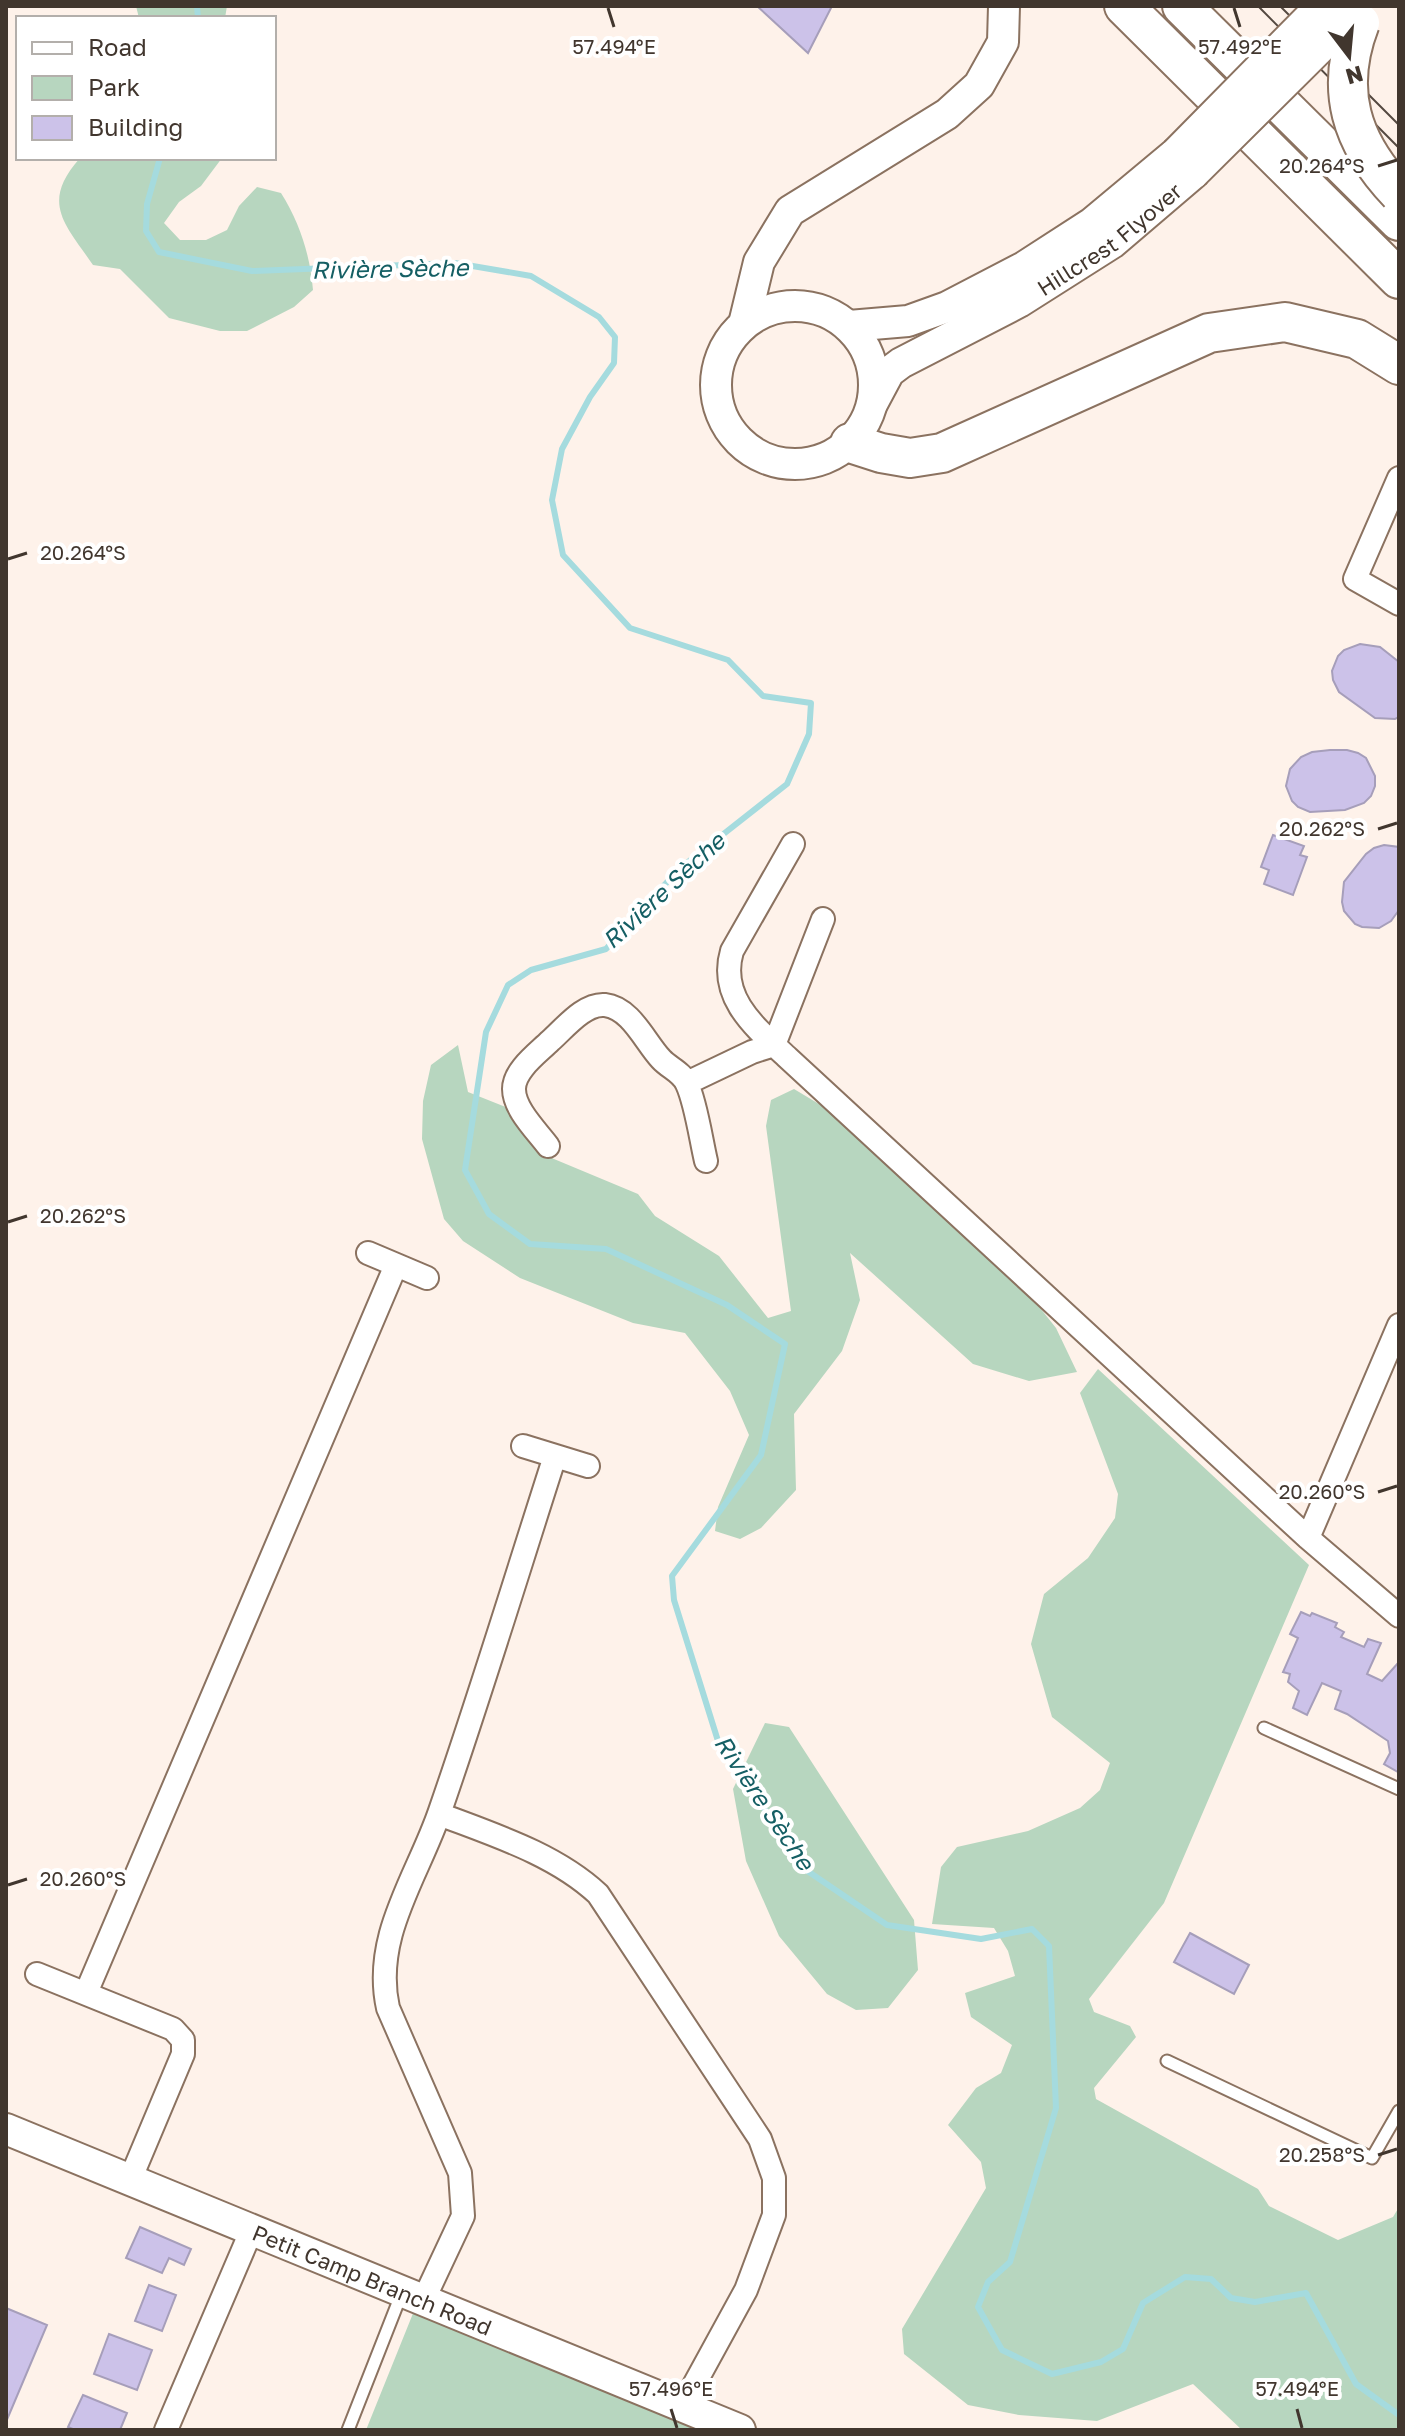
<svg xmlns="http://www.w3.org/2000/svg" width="1405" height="2436" viewBox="0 0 1405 2436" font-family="'Golos Text',sans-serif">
<rect width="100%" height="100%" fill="#fef2ea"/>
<path fill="#b7d6bf" d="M136,6H227L225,18H139Z
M80,158H222L201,186L179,202L164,223L180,240H206L227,230L239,206L257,187L281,193C300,223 310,255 313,290L294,307L247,331H220L169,318L120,269L93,265C65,224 40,203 80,158Z
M458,1045L468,1092L516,1111L542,1154L638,1194L655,1216L719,1256L768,1318L791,1311L766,1126L771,1100L794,1089L839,1116L1009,1269L1056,1328L1077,1372L1029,1381L973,1364L850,1253L860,1300L842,1351L794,1414L796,1490L761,1528L740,1539L715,1531L718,1507L749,1435L730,1391L685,1333L633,1323L520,1278L463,1241L444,1219L422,1139L423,1101L431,1065Z
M1098,1369L1309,1565L1164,1903L1089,1999L1094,2012L1130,2026L1136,2037L1094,2088L1096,2099L1258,2189L1269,2206L1338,2240L1393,2217L1399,2207V2430H1242L1193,2384L1097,2421L1019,2415L968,2405L904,2354L902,2329L986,2188L981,2162L948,2125L976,2088L1001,2073L1012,2045L971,2017L965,1993L1015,1976L1008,1951L994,1928L932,1924L941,1867L957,1847L1028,1831L1080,1808L1100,1790L1110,1763L1052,1717L1031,1644L1044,1594L1088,1558L1115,1518L1118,1494L1080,1393Z
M765,1723L789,1727L914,1920L918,1970L888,2008L856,2010L827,1994L779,1936L746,1861L733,1789Z
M416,2306L712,2430H366Z"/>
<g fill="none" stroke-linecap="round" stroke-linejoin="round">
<path stroke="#a5dbde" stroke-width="6" d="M197,6L198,18
M160,158L147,204L146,231L159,252L252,271L455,263L531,276L599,317L615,337L614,363L590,397L562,449L552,500L563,555L630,628L728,660L763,696L811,703L809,734L787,784L679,869L606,949L531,970L508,985L486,1032L465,1170L489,1214L530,1244L606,1249L727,1305L785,1344L761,1455L672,1576L674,1600L718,1741L806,1870L887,1925L981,1939L1032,1929L1049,1946L1056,2108L1010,2262L988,2282L978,2307L1002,2350L1052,2374L1101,2362L1123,2349L1143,2303L1185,2277L1211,2279L1231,2298L1255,2302L1306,2293L1356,2384L1399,2415"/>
</g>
<path fill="#ccc2e9" stroke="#a69eba" stroke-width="2" d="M757,6H832L808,53Z
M1360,644L1380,647L1399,662V717L1395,719L1375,718L1339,692L1333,680L1332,671L1338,656L1344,650Z
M1330,750H1347L1358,753L1366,758L1375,776V786L1371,796L1364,803L1345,810L1310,812L1298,807L1292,801L1286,786L1290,769L1301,757L1312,752Z
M1273,835L1304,846L1300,855L1307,857L1293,895L1264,884L1269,870L1261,867Z
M1384,845L1399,847V910L1391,921L1379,928L1362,927L1355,924L1344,911L1342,902L1344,882L1366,854L1374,848Z
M1301,1612L1310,1616L1312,1613L1337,1623L1335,1627L1344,1632L1341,1637L1364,1647L1368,1639L1381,1643L1367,1674L1382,1681L1399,1662L1398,1772L1384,1764L1390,1753L1388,1741L1347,1714L1335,1709L1341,1691L1322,1683L1307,1715L1293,1708L1299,1691L1288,1682L1290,1674L1283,1672L1298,1638L1290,1634Z
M1190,1933L1249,1965L1234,1994L1174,1962Z
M140,2227L191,2249L184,2265L169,2258L162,2273L126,2258Z
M149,2285L176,2295L162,2331L135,2321Z
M6,2308L47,2325L6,2422Z
M109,2334L152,2350L137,2390L94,2374Z
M83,2395L127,2413L120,2430H75L68,2427Z"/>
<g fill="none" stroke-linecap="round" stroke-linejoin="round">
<defs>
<path id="lane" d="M1264,1728L1399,1789
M1167,2061L1372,2158L1399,2111
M348,2430L401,2295"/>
<path id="street" d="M1399,478L1355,579L1399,604
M793,844L732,951C718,998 756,1028 788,1058L1308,1538L1399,1616
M687,1083L752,1052L774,1045L823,919
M548,1146C536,1130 514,1109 514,1089C514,1070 538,1053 550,1041C564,1029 584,1003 605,1005C631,1008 645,1042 661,1059C669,1068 682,1072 687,1084C696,1103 701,1140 706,1161
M368,1253L427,1278
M523,1446L588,1466
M1308,1538L1399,1325
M439,1814C494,1835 555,1854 598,1894L760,2139L774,2178V2215L746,2290L682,2407
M37,1974L173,2029L183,2040V2054L130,2180
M86,1993L396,1265
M424,2299L463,2216L460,2173L388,2008C372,1936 418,1876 440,1811C481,1693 517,1574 555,1456
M166,2430L252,2229"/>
<g id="secondary">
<circle cx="795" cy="385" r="79"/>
<path d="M744,324L759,262L790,211L947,114L979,85L1003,42L1004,6"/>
<path d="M849,326L908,321L947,307L1024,267L1092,223L1176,153"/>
<path id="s1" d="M873,402L889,372L901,363L1019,302L1112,243L1194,173"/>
<path id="s2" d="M6,2129L740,2430"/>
</g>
<path id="highway" d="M1124,6L1399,279
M1182,6L1399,221
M850,443L881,453L910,458L942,453L1209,333L1285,322L1357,339L1399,365"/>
</defs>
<use href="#lane" stroke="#8b7260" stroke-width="15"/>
<use href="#street" stroke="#8b7260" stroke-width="26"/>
<use href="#secondary" stroke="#8b7260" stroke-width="34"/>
<use href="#highway" stroke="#8b7260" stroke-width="42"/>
<use href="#lane" stroke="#fff" stroke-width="11"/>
<use href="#street" stroke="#fff" stroke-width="22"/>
<use href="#secondary" stroke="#fff" stroke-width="30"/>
<use href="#highway" stroke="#fff" stroke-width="38"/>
<path stroke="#544941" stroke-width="2" d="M1258,6L1399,148
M1280,6L1399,125"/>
<defs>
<path id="secondary-bridge" d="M1176,153L1321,6
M1194,173L1328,40L1350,13"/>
<path id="highway-bridge" d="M1360,23C1334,90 1351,143 1399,193"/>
</defs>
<use href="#secondary-bridge" stroke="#8b7260" stroke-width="34" stroke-linecap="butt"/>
<use href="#highway-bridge" stroke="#8b7260" stroke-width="42" stroke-linecap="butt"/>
<use href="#secondary-bridge" stroke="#fff" stroke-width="30"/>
<use href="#highway-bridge" stroke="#fff" stroke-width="38"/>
</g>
<path fill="none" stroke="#41362e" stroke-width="3" d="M608,8L614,27M1234,8L1240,27M1378,166L1397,160M8,559L27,553M1378,829L1397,823M8,1222L27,1216M1378,1492L1397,1486M8,1885L27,1879M1378,2155L1397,2149M671,2409L677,2428M1297,2409L1302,2428"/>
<g text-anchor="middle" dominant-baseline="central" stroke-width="8" stroke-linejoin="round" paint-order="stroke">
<g font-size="22" fill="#41362e" stroke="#fff">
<text stroke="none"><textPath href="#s1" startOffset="292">Hillcrest Flyover</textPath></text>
<text stroke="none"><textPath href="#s2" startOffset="396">Petit Camp Branch Road</textPath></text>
</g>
<g font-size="24" font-style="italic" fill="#155f64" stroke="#fff">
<text transform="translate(390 268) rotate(-1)">Rivière Sèche</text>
<text transform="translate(663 890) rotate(-43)">Rivière Sèche</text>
<text transform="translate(765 1802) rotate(56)">Rivière Sèche</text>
</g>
</g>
<g font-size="20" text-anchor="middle" fill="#41362e" stroke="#fff" stroke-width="8" stroke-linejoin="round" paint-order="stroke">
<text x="614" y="54">57.494°E</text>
<text x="1240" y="54">57.492°E</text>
<text x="1322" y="173">20.264°S</text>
<text x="83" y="560">20.264°S</text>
<text x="1322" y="836">20.262°S</text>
<text x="83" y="1223">20.262°S</text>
<text x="1322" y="1499">20.260°S</text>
<text x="83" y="1886">20.260°S</text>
<text x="1322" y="2162">20.258°S</text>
<text x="671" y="2396">57.496°E</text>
<text x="1297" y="2396">57.494°E</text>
</g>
<rect width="1405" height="2436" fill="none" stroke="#41362e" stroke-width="16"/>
<rect x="16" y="16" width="260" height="144" fill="#ffffff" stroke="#b3afab" stroke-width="2"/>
<rect x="32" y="42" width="40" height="12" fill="#ffffff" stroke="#b3afab" stroke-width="2"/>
<text x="88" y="56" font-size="24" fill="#41362e">Road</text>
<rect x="32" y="76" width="40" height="24" fill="#b7d6bf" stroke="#b3afab" stroke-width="2"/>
<text x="88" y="96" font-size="24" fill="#41362e">Park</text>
<rect x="32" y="116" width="40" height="24" fill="#ccc2e9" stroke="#b3afab" stroke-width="2"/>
<text x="88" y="136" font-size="24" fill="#41362e">Building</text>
<g transform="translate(1349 56) rotate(164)" stroke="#ffffff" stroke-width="6" paint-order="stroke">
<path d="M0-6L14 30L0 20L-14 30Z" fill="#41362e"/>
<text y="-12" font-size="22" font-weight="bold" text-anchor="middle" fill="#41362e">N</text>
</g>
</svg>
